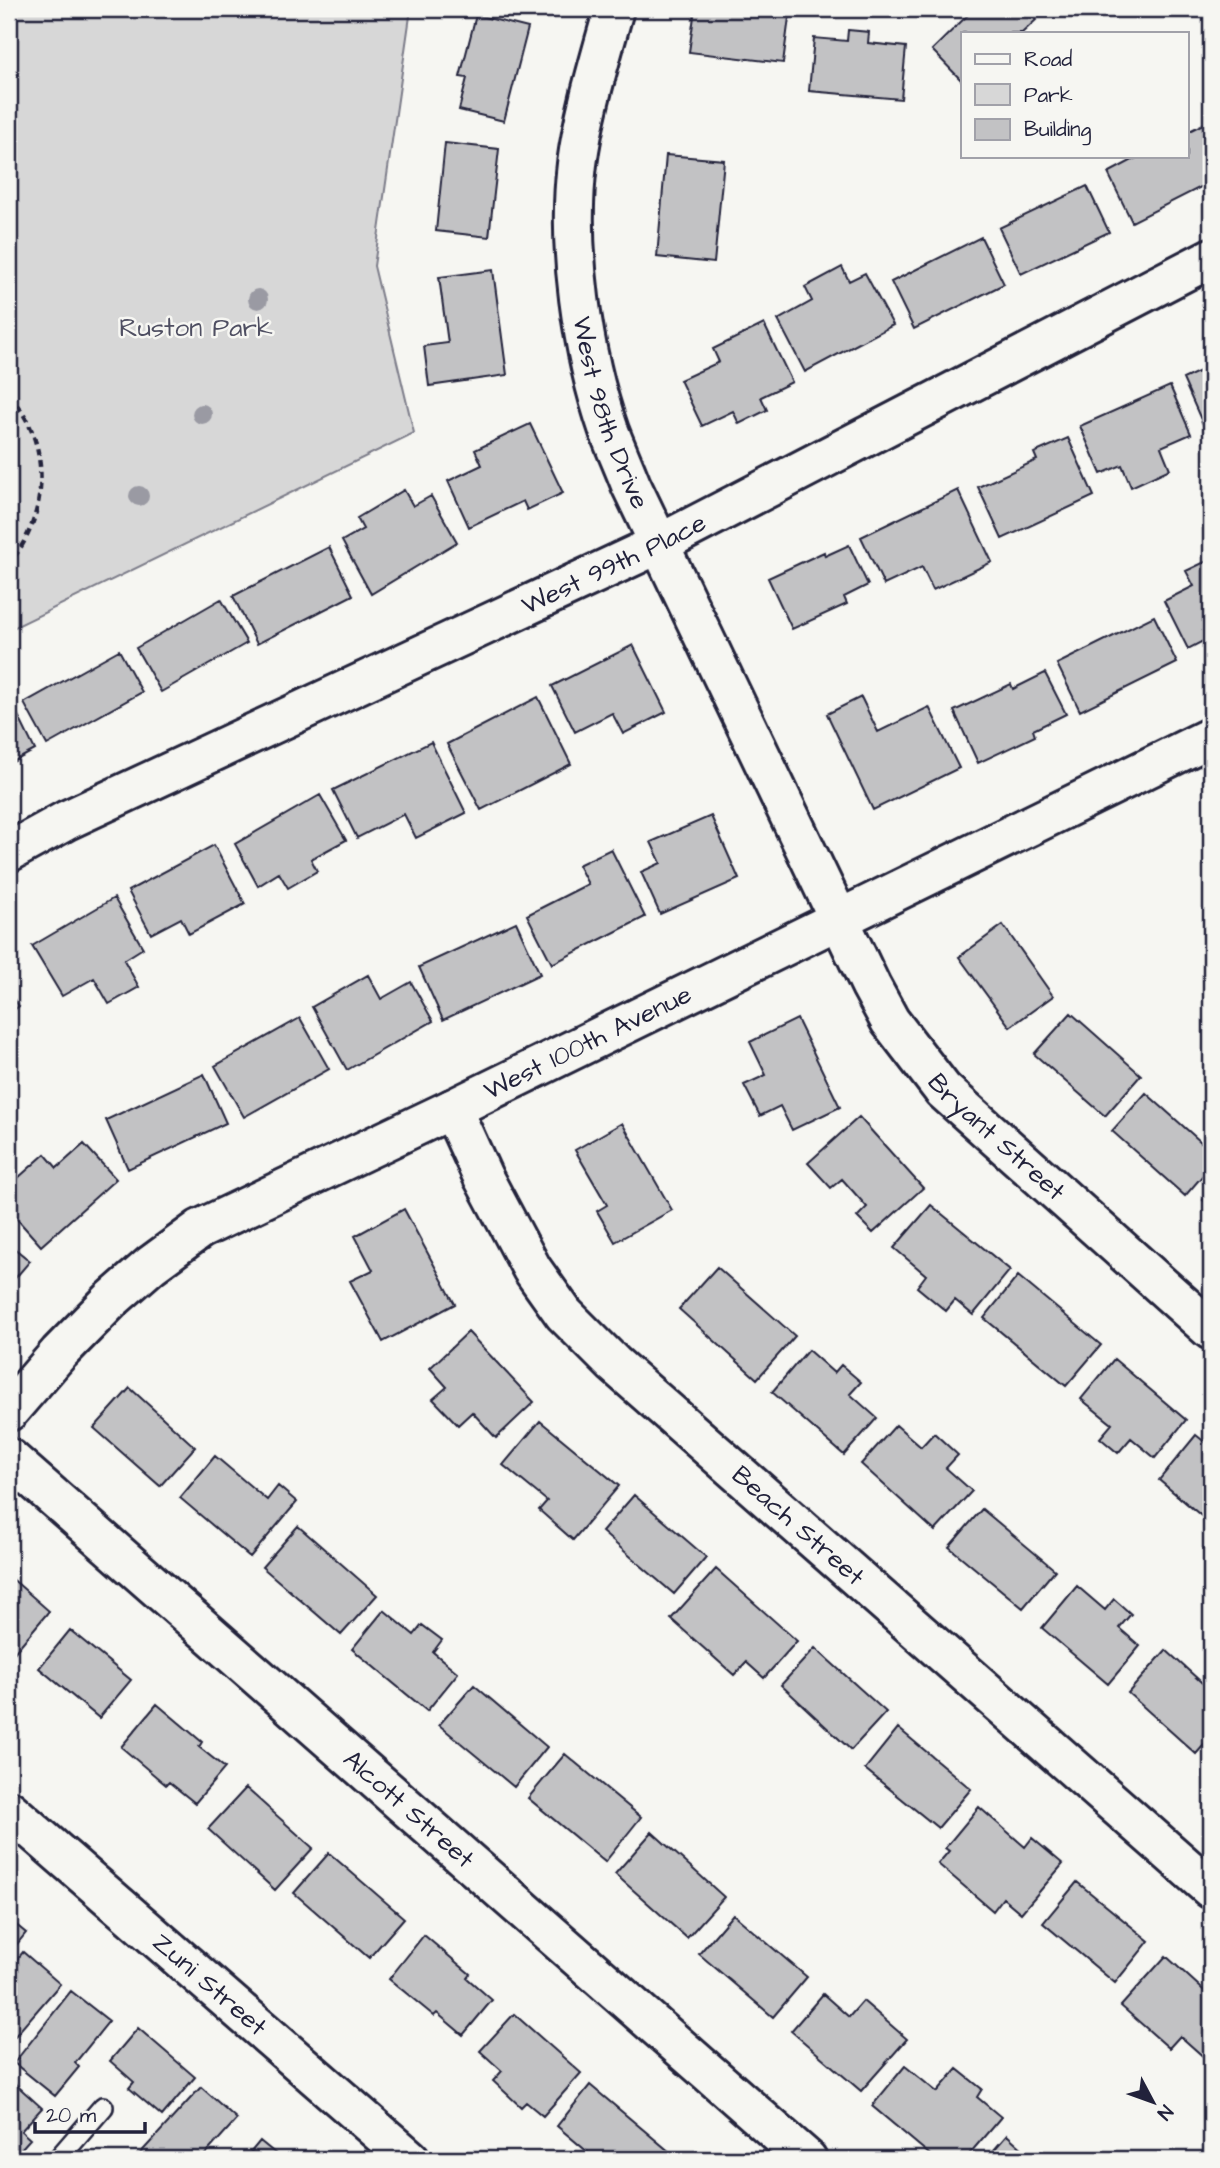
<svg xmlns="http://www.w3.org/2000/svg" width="1220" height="2168" viewBox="0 0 1220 2168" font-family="'Architects Daughter',sans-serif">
<rect width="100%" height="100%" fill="#f6f6f2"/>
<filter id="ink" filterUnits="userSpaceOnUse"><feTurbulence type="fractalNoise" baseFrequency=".0143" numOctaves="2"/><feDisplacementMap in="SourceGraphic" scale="14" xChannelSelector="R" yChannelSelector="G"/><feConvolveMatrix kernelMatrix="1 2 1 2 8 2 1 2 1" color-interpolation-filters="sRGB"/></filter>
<g filter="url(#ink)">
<path fill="#d7d7d7" stroke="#7c7c89" stroke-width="2" d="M9,9H411L374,266L414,433L9,630Z"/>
<path fill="#c2c2c4" stroke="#22223b" stroke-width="2" d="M695,9L790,10L783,63L689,52Z
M974,9H1026L1036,20L1022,33H963V82L932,50Z
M476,15L528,28L504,121L459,110L467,78L460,77Z
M848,30L869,32L868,43L906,47L901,99L809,91L814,38L847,41Z
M1203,124L1211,140V182L1132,222L1108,173L1140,156H1187V132Z
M445,143L499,149L489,237L436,231Z
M666,155L724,160L714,263L657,257Z
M1087,186L1109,232L1021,274L999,228Z
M981,237L1004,284L914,329L891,282Z
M842,267L849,281L865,273L893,325L805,372L778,320L812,301L805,287Z
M493,270L507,375L429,386L424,346L448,343L439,277Z
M764,324L792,382L761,397L767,410L739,424L733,411L702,426L680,380L719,362L713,349Z
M1211,366V429L1206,431L1183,379Z
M1170,386L1191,434L1161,447L1170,469L1131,487L1122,465L1101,474L1080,426Z
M530,424L563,493L527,510L523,501L469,527L448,481L482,465L475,450Z
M1068,438L1094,496L1002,539L978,487L1037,460L1034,453Z
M404,490L413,506L431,496L457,542L371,594L342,541L363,529L357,518Z
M958,490L992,562L933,590L922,567L884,585L861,537Z
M849,545L868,585L844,597L847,604L792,629L768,578L824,552L825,556Z
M329,547L353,595L257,644L233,596Z
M1211,559V637L1188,649L1164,601L1194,586L1186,571Z
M221,599L247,643L161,692L136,648Z
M1154,616L1177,663L1080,711L1057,664Z
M633,645L666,712L623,734L612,713L575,732L552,686Z
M119,650L142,692L47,745L24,703Z
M1045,673L1066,714L1033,730L1035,736L978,763L954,711L1011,684L1013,689Z
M538,697L571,764L481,810L447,744Z
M861,697L878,732L929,707L959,768L873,810L827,714Z
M12,703L35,750L9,764V705Z
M431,742L466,813L416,838L404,814L357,838L333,790Z
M320,795L346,840L311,859L317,871L288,888L279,873L258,886L235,844Z
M711,816L739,879L660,914L641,872L661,863L651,842Z
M1211,820V837L1204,824Z
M214,845L245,904L189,934L181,918L151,934L128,891Z
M611,849L645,917L552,964L527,915L588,884L578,865Z
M114,898L143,948L124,960L139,987L109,1004L94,978L62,996L32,946Z
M516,922L540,974L443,1020L419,967Z
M1003,925L1053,996L1010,1027L959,957Z
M368,975L381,999L411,982L433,1021L347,1070L312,1007Z
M9,993L19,1006L9,1014Z
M1071,1013L1141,1075L1105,1116L1034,1054Z
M300,1018L329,1069L244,1117L215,1066Z
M797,1019L840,1107L792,1130L780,1106L760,1116L744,1085L766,1075L750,1042Z
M204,1074L226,1123L128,1169L106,1120Z
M1146,1093L1211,1151V1166L1185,1196L1112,1131Z
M859,1117L923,1188L873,1233L857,1217L867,1207L842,1179L831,1188L808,1163Z
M622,1123L672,1210L615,1242L597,1211L607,1205L575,1150Z
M84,1144L116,1179L41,1246L9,1210V1186L45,1154L57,1168Z
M1211,1191V1208L1203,1200Z
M931,1205L1010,1270L973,1315L955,1300L946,1311L917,1287L926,1275L894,1248Z
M404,1209L455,1304L383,1342L350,1281L373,1270L355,1236Z
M9,1244L30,1261L11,1283L9,1281Z
M717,1267L795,1336L757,1379L679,1309Z
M1018,1276L1101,1345L1066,1386L984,1318Z
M468,1332L534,1402L496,1438L472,1412L458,1425L433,1399L447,1387L430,1368Z
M808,1350L834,1373L841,1365L861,1382L850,1394L877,1418L844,1455L772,1392Z
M1114,1359L1186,1420L1155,1458L1131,1438L1118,1453L1100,1438L1112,1424L1081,1399Z
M130,1388L195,1447L160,1486L94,1428Z
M540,1421L619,1486L573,1540L539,1510L547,1501L503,1465Z
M896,1425L921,1447L934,1433L958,1455L946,1468L972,1491L935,1531L861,1464Z
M1196,1435L1211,1447V1524L1159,1480Z
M215,1456L267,1500L278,1486L297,1502L250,1557L180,1498Z
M634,1495L706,1557L674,1594L602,1532Z
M982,1509L1055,1570L1023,1608L949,1547Z
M298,1526L377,1595L341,1635L262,1567Z
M716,1569L797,1641L764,1678L746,1662L734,1675L671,1619Z
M9,1576L49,1611L9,1659Z
M1077,1586L1105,1610L1114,1599L1131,1614L1119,1628L1140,1646L1108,1684L1042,1628Z
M384,1610L414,1635L422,1625L442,1640L433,1652L458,1673L427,1711L352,1649Z
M70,1630L131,1680L99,1718L39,1668Z
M815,1648L886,1712L851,1750L781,1685Z
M1166,1650L1211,1691V1737L1196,1754L1128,1693Z
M474,1685L547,1747L514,1787L439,1725Z
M157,1704L202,1742L199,1747L225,1768L195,1803L169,1782L166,1785L121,1747Z
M898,1728L971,1789L938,1828L865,1769Z
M565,1754L641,1817L605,1862L528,1798Z
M246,1788L313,1848L275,1890L208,1829Z
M979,1807L1025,1847L1032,1838L1063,1864L1021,1913L1003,1898L993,1911L938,1864L949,1851L945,1848Z
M652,1832L724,1897L687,1938L615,1874Z
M329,1853L404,1918L369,1958L294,1893Z
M1077,1882L1149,1941L1115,1983L1043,1923Z
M733,1914L807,1977L773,2017L699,1954Z
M9,1919L26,1933L9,1954Z
M424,1935L470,1974L467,1978L492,2000L463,2035L437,2013L434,2016L389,1979Z
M23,1952L60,1984L9,2043V1969Z
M1166,1956L1211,1997V2053L1206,2059L1180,2036L1169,2048L1121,2006Z
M71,1991L109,2021L75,2063L79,2067L55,2096L14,2063Z
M823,1994L849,2017L863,2001L907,2039L861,2091L791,2031Z
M514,2014L581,2073L543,2116L526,2102L521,2107L493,2081L502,2071L480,2051Z
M138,2028L195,2077L162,2116L129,2088L134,2082L110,2061Z
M905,2066L937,2092L957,2069L982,2089L977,2097L1001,2117L965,2159H935L872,2106Z
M11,2080L42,2108L21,2131L30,2139L12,2159H9V2082Z
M590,2085L671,2153L666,2159H596L557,2126Z
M201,2087L237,2119L201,2159H135Z
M1007,2135L1034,2159H986Z
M260,2141L282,2159H245Z"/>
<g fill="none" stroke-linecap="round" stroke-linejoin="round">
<defs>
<path id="lane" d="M58,2159L103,2107"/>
<g id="street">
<path id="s1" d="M614,9C600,60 584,111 577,164C567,246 582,353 609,431C616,449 624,467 631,485L871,986L890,1021L943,1090L1211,1330"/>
<path id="s2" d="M9,852L67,820L659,544L1211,258"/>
<path id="s3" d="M452,1109L483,1177L532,1269L564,1314L614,1364L1211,1889"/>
<path id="s4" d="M9,1411L59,1353L111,1300L151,1265L200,1229L452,1109L1211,737"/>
<path id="s5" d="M9,1458L807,2159"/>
</g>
<g id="secondary">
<path id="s6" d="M9,1810L410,2159"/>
</g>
</defs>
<use href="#lane" stroke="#22223b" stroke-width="24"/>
<use href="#street" stroke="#22223b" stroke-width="44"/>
<use href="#secondary" stroke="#22223b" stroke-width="44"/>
<path stroke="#22223b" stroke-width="4.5" stroke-dasharray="7 5" stroke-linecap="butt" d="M9,396C53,441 49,518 9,563"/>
<use href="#lane" stroke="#f6f6f2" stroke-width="19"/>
<use href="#street" stroke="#f6f6f2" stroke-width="38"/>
<use href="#secondary" stroke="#f6f6f2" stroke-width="38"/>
</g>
<g fill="#9a9aa3">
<circle cx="258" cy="299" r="10"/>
<circle cx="202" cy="414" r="10"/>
<circle cx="139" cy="496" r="10"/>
</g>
</g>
<g text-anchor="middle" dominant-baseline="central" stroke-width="5" stroke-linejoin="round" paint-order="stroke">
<g font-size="26" fill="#4f4f62" stroke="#f6f6f2">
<text x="196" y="328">Ruston Park</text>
</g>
<g font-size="26" fill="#22223b" stroke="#f6f6f2">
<text stroke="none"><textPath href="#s1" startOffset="413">West 98th Drive</textPath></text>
<text stroke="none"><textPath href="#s2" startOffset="670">West 99th Place</textPath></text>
<text stroke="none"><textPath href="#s4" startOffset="695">West 100th Avenue</textPath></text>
<text stroke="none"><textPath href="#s1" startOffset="1242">Bryant Street</textPath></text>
<text stroke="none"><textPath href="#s3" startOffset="550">Beach Street</textPath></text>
<text stroke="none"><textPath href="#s5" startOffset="532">Alcott Street</textPath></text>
<text stroke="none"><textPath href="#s6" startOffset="266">Zuni Street</textPath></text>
</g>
</g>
<rect width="1220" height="2168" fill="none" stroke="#f6f6f2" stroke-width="35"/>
<rect x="18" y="18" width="1185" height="2133" fill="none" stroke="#22223b" stroke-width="2.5" filter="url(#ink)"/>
<rect x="961" y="32" width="228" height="126" fill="#f6f6f2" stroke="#a1a1a9" stroke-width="2"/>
<rect x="975" y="54" width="35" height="10" fill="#f6f6f2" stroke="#a1a1a9" stroke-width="2"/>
<text x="1024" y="66" font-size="21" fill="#22223b">Road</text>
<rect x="975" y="84" width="35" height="21" fill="#d7d7d7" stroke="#a1a1a9" stroke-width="2"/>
<text x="1024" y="102" font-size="21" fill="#22223b">Park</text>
<rect x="975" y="119" width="35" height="21" fill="#c2c2c4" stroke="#a1a1a9" stroke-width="2"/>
<text x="1024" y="136" font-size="21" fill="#22223b">Building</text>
<g transform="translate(1153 2102) rotate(131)" stroke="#f6f6f2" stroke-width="5" paint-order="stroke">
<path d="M0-5L12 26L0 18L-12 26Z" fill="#22223b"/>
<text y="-10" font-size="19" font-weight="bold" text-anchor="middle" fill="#22223b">N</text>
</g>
<path d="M35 2122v10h110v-10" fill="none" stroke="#22223b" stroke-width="3.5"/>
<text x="46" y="2122" font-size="21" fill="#22223b" stroke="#f6f6f2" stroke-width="5" paint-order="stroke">20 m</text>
</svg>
